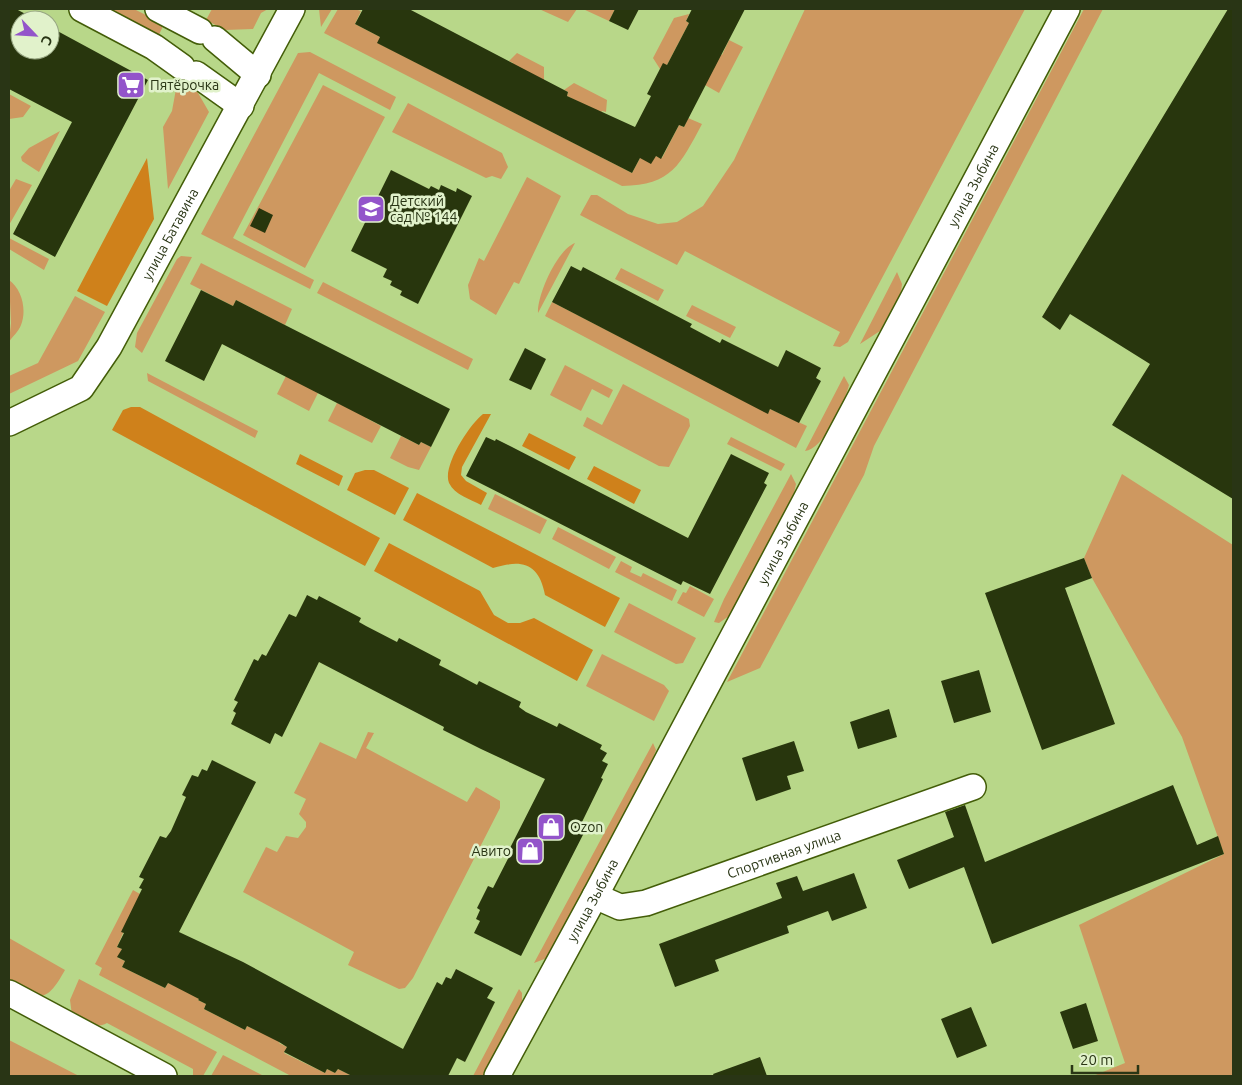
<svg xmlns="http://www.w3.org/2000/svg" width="1242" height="1085" viewBox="0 0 1242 1085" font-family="Ubuntu,sans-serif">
<rect width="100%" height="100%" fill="#b8d789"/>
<path fill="#ce9860" d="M109,9H134L164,24L156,41L106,15Z
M212,9H268L261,13L253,29L225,30L206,20Z
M319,9H332L321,27Z
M338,9H355L361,11L355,24L380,37L378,43L632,173L640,158L656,156L662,158L679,125L684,127L688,118L702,124C680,165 672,185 622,186L324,33Z
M539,9H577L568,22Z
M583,9H615L609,21Z
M805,9H1025L848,342L840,347L833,346L840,332L685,251L677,265L580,215L591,195H597L628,214L658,224L677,222L703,206L734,160Z
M1084,9H1103L874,446L864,475L760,668L727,682Z
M689,14L686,21L689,23L667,65L660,69L653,58L674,18Z
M729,40L743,47L719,93L705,85L718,53L722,55Z
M310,52L396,97L390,110L319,73L233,238L314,280L310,289L201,234L298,53Z
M517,53L544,67V80L511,66L513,63L509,61Z
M178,78L194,86L209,112L168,189L163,127L172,111Z
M574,83L607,100L606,112L602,111L601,113L567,96L568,92L564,90Z
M323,85L385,117L305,268L243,235Z
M9,94L31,106L23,117L9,119Z
M408,103L502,153L508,167L501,179L492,176L486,178L392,132Z
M60,131L39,172L22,161L21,157L29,148Z
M527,177L561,196L519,284L514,282L496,315L470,299L468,285L479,258L484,261Z
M16,179L32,185L9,225V191Z
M9,238L49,259L44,270L9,249Z
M575,243L538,313C537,295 557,250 575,243Z
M181,256L192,257L142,353L135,347L137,333L177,259Z
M201,263L292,309L285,325L236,300L233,306L190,284Z
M621,268L664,290L658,301L615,279Z
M897,272L902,284L901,292L880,331L860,344Z
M9,280C22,289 27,310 21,325C19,331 12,337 9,342L11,323Z
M323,282L473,359L468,370L317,293Z
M75,296L105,312L78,361L9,394V376L38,363Z
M552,302L768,413L770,409L807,426L796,448L545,316Z
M692,305L736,327L730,338L686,316Z
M565,365L613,390L609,398L592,389L581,411L550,395Z
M147,373L258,431L255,438L148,381Z
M286,376L316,387L314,391L318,393L309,411L277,394Z
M844,376L849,385C845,402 823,450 805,451Z
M623,384L689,419L690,426L669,467L659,466L583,426L587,417L602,425Z
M337,403L367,414L366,418L381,426L372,443L328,421Z
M401,436L419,445L421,442L431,447L419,470L408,467L390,458Z
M731,437L785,464L781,471L727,444Z
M791,474L796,484L794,493L729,616L719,623L714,622L724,599Z
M1122,474L1233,545V1076H1093L1125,1063L1079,925L1224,854L1182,737L1092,578L1084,558Z
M495,494L547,520L540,534L488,509Z
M558,527L616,557L609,569L552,539Z
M621,561L632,567L630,572L641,577L643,573L677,590L672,601L615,572Z
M690,586L714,599L704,617L677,603L683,592L686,593Z
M629,603L696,638L683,663L676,664L614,632Z
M602,654L664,685L669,691L654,721L586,686Z
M368,732L374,733L366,748L467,802L476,787L500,801V808L413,978L405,988L399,989L348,965L354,952L243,892L266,847L277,852L286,836L298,838L306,827V822L299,814L306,799L294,793L320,742L356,759Z
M653,743L656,750L653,758L547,958L534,963Z
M133,890L140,894L117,947L122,949L118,958L125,961L122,967L165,988L168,983L201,995L198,1000L206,1004L204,1009L245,1030L247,1026L255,1030L257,1027L281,1039L279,1043L287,1047L284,1053L325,1073L327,1069L335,1073L338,1069L352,1076H291L99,975L102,968L95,964Z
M9,938L65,970C45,1006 40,999 9,979Z
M79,979L217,1052L203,1076H193V1069L107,1023C94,1030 84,1021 72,1015L70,1000Z
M519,989L522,993V1005L484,1076H473Z
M9,1040L79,1076H9Z
M223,1055L264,1076H211Z"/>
<path fill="#cf811b" d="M147,158L154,219L107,306L77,291Z
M131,407H140L380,538L365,566L112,430L123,410Z
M483,414H491L462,467L461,475L466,481L487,493L481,505C470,499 455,495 449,483C442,466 470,424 483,414Z
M529,433L576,457L569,470L522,446Z
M300,454L343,476L339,486L296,464Z
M594,466L641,490L634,504L587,479Z
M365,470H374L409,488L395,515L347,490L355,473Z
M417,493L620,598L605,627L545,595C539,563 522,559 493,568L403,520Z
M389,543L480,591L494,615L508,623H520L534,618L593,650L577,681L374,571Z"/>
<path fill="#28360d" d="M9,9H16L37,20H20V50H50V27L148,80L55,257L13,234L72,122L9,89Z
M363,9H409L568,92L567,96L635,127L651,96L647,94L663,63L667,65L689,23L686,21L692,9H745L684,127L679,125L661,159L656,156L651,164L640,158L632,173L377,43L380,37L355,24Z
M615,9H639L628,30L609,21Z
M1228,9H1233V499L1112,425L1150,364L1070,314L1060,330L1042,317Z
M391,170L429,189L431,186L439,190L441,185L456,192L457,188L472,196L418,304L400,295L402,291L390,285L392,281L383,277L387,269L351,251Z
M259,208L273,215L265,233L250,226Z
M571,266L581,271L583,267L692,324L690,327L720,343L722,339L778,367L786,350L821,368L816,378L821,381L799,423L770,409L768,414L552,302Z
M201,290L233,306L236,300L450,409L431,447L421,442L419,445L222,344L204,381L165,361Z
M525,348L546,359L531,390L509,380Z
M486,437L495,441L496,439L512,447L688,538L731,454L769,473L764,483L767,485L710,594L683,581L681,585L466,476Z
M1084,558L1092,578L1065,588L1115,724L1042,750L985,593Z
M307,595L317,600L319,596L361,618L359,622L366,626L397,642L399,638L441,660L439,665L447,669L477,685L479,681L521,702L519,707L526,712L557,727L559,723L602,745L600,749L607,753L602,761L608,764L601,778L603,779L582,822L588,825L521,956L474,933L480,921L476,919L480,910L477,908L488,886L493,888L513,849L510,848L545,779L481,749L443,730L444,727L319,662L282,737L275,733L270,744L231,724L236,713L233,711L238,702L234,700L254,659L258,661L262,654L266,656L289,614L296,617Z
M979,670L991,712L954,723L941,681Z
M889,709L897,737L858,749L850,722Z
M794,741L804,771L787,776L791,789L756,801L742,758Z
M212,760L256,782L179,932L243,962L403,1049L437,982L442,985L446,977L451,979L456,969L493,988L487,998L495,1002L465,1062L457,1058L448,1076H352L338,1069L335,1073L327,1069L325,1073L284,1052L287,1047L279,1042L247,1026L245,1030L204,1009L206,1004L198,1000L199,999L168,983L165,988L122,967L125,961L117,957L122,949L117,947L124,933L121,932L142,889L139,888L144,879L139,877L160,836L166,838L171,831L186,797L182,795L192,775L198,777L202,769L207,771Z
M1173,785L1197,845L1218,836L1224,854L992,944L964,867L909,889L897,860L954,837L945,812L965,805L985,862Z
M854,873L867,908L832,921L828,911L787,926L789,933L715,960L719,971L675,987L659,944L782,898L776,883L797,876L803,891Z
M1086,1003L1098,1041L1073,1049L1060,1012Z
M971,1007L987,1046L957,1058L941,1019Z
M760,1057L767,1076H714L713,1074Z"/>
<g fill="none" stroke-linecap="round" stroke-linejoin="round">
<defs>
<g id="street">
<path d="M82,9L154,47L182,67"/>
<path d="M158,9L200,31"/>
<path d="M215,39L258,75"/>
<path d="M196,74L241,106"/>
<path id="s1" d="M9,423L81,388L109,347L292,9"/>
<path id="s2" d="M595,896L620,907L646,903L973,787"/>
<path d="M9,993L164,1076"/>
<path id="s3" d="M497,1076L595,896L1067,9"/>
</g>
</defs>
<use href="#street" stroke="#435d08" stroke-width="28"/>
<use href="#street" stroke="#fff" stroke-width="25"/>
</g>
<defs>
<symbol id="supermarket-square" viewBox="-11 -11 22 22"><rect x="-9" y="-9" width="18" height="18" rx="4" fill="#9354ca" stroke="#e1f2cb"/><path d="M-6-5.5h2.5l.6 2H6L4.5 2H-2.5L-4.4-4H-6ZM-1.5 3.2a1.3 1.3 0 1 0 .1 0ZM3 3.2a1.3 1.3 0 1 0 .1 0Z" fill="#fff"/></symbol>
<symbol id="school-square" viewBox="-11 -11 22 22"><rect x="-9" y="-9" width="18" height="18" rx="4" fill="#9354ca" stroke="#e1f2cb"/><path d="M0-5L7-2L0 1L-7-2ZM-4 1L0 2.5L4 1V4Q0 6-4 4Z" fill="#fff"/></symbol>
<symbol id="shop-square" viewBox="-11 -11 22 22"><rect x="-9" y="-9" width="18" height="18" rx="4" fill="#9354ca" stroke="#e1f2cb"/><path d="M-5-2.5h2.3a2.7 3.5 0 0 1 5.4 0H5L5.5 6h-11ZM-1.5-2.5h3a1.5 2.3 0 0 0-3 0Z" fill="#fff"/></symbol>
</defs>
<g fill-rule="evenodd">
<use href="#supermarket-square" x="115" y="69" width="32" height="32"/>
<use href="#school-square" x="355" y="193" width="32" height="32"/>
<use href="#shop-square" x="535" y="811" width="32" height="32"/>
<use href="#shop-square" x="514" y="835" width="32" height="32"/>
</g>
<g text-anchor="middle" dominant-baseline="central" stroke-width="5" stroke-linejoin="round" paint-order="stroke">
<g font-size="14" fill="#293515" stroke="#e1f2cb" text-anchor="start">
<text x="150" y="85">Пятёрочка</text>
<text x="390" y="201">Детский<tspan x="390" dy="16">сад № 144</tspan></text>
<text x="570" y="827">Ozon</text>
<text x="511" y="851" text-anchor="end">Авито</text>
</g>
<g font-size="14" fill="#293515" stroke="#e1f2cb">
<text stroke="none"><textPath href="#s3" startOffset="1010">улица Зыбина</textPath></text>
<text stroke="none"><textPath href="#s1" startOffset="258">улица Батавина</textPath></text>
<text stroke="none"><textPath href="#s3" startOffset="605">улица Зыбина</textPath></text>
<text stroke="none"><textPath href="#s2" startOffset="200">Спортивная улица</textPath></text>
<text stroke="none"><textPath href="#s3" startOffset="200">улица Зыбина</textPath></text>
</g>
</g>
<rect width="1242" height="1085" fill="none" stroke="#293515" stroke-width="20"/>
<g transform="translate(35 35) rotate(115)"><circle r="24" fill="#e1f2cb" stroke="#97a682"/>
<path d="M0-4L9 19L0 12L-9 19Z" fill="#9354ca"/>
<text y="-8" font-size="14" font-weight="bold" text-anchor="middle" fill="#293515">С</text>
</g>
<path d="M1072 1065v8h66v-8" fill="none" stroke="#293515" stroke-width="2.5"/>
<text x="1080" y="1065" font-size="15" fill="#293515" stroke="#e1f2cb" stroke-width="4" paint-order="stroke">20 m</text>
</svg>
